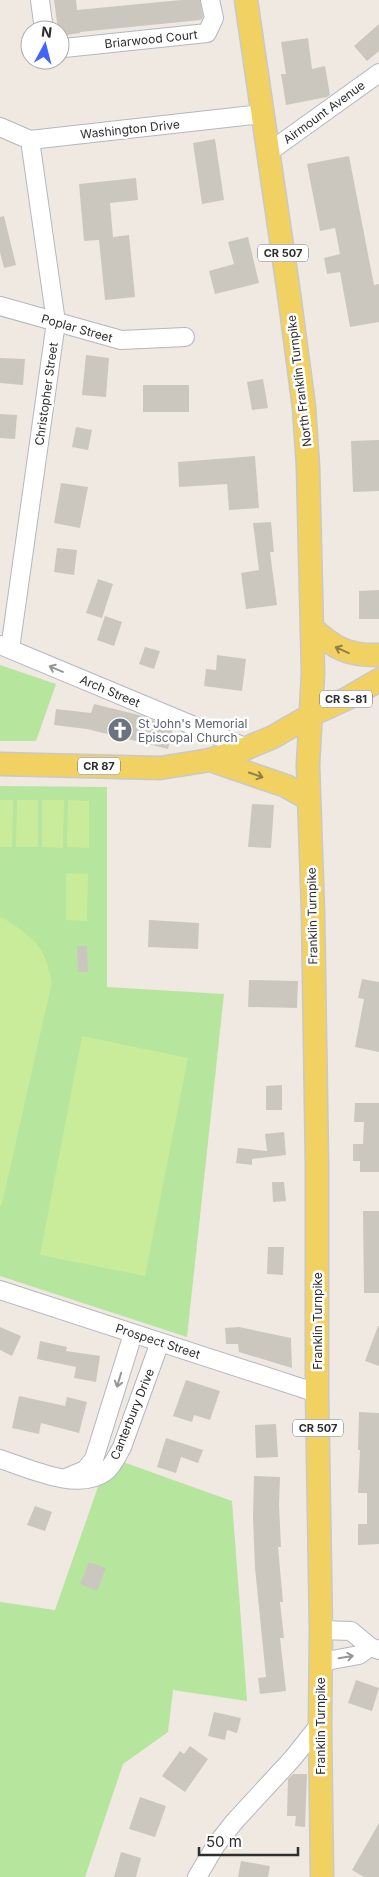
<svg xmlns="http://www.w3.org/2000/svg" width="379" height="1877" viewBox="0 0 379 1877" font-family="Inter,sans-serif">
<rect width="100%" height="100%" fill="#efe9e1"/>
<path fill="#b6e59e" d="M0,665L56,684L36,741H0Z
M0,786L107,787V987L224,994L187,1337L0,1276Z
M123,1462L232,1501L247,1701L173,1690L168,1732L123,1764L85,1877H0V1602L55,1610L99,1484Z"/>
<path fill="#c9ec9a" d="M0,800H13L12,847H0Z
M17,800H38V847H16Z
M42,800H64L63,848L42,847Z
M68,800L89,801V848L67,847Z
M66,873L88,874L87,921L66,920Z
M0,918H3C34,938 44,944 52,982L2,1204L0,1207Z
M82,1036L188,1058L145,1276L40,1255Z"/>
<path fill="#cbc7bf" d="M54,0H76L77,10L181,0H200L203,17L201,20L80,32V33L61,36L60,30H58Z
M379,24V51L367,61L354,46Z
M308,38L312,69L325,66L330,95L327,97L286,105L281,74H286L281,42Z
M215,139L224,200L202,204L193,143Z
M349,156L374,285L379,284V322L350,327L340,272L327,274L324,258L340,254L335,228L320,231L307,164Z
M136,178L138,200L110,203L113,237L129,235L135,297L105,300L99,240L84,241L79,184Z
M4,216L16,265L4,268L0,252V217Z
M248,237L259,283L215,294L209,271L234,264L228,242Z
M86,355L109,358L106,397L82,395Z
M0,358L25,359L23,385L0,383Z
M263,379L268,408L252,410L247,382Z
M143,385H189V412H143Z
M0,414L17,415L15,439L0,438Z
M76,427L92,430L88,450L72,447Z
M379,440V491L353,492L351,441Z
M255,456L259,508L229,510L227,484L179,487L178,462Z
M61,483L88,487L80,528L54,523Z
M271,522L274,552H270L277,605L246,609L241,573L259,570L253,523Z
M57,548L77,550L74,575L54,572Z
M98,579L113,584L102,618L86,613Z
M379,590V619H359V591Z
M105,616L122,622L114,646L97,640Z
M145,647L160,651L154,669L139,664Z
M217,655L246,659L242,691L204,686L206,669L216,670Z
M94,704L143,716L173,729L168,749L87,729L54,725L56,709L91,713Z
M252,804L274,805L271,848L248,847Z
M149,920L199,923L198,949L148,947Z
M77,946H87L88,972H78Z
M362,979L379,982V1052L355,1047L364,999L358,998Z
M249,980L298,981L297,1008L248,1007Z
M282,1085V1110H266V1086Z
M355,1103H379V1172H360V1161H353V1144H363L364,1122H354Z
M284,1132L286,1155L252,1159V1165L236,1163L238,1148L267,1151L265,1134Z
M272,1182H284L286,1201L273,1202Z
M363,1211H379V1293H364Z
M268,1247H284L283,1275L267,1274Z
M378,1326H379V1366L365,1361Z
M0,1327L21,1336L12,1356L0,1350Z
M239,1327L291,1338L292,1368L239,1352L238,1344H226L225,1328Z
M40,1341L67,1347L66,1351L100,1356L96,1382L74,1378L76,1367L37,1359Z
M186,1380L220,1391L210,1420L194,1415L192,1422L173,1416Z
M19,1396L65,1406L67,1397L87,1402L79,1433L41,1423L39,1434L12,1428Z
M359,1412L379,1413V1544L358,1545V1524H367V1493H358L360,1450H358Z
M276,1424L278,1457L256,1458L255,1425Z
M166,1438L203,1450L198,1463L181,1457L176,1473L157,1467Z
M254,1476L280,1477L279,1505L281,1547H278L283,1602H280L284,1638H280L286,1691L260,1694L258,1678L266,1677L255,1568L253,1517Z
M35,1506L52,1512L45,1531L27,1525Z
M89,1562L106,1568L97,1591L80,1584Z
M356,1680L379,1688L372,1711L348,1703Z
M214,1712L241,1718L237,1733L227,1730L225,1740L208,1736Z
M190,1746L208,1759L185,1792L162,1776L180,1751L184,1754Z
M293,1774H307L305,1827L295,1826L296,1816H287L288,1779Z
M140,1797L166,1806L155,1837L129,1829Z
M379,1823V1877H364L352,1870Z
M121,1852L141,1858L136,1877H114Z
M241,1861L270,1866L268,1877H238Z"/>
<g fill="none" stroke-linecap="round" stroke-linejoin="round">
<defs>
<path id="minor" d="M40,0L44,30
M60,46L64,48L207,33L214,18L210,0
M0,127L30,140L262,114
M269,152L379,73
M0,306L121,340L185,337
M0,645L247,748
M10,649L56,322L30,140
M0,1290L317,1393
M0,1459C28,1468 78,1492 105,1472C113,1466 117,1456 122,1447L160,1342
M68,1477L85,1470L94,1459L133,1334
M321,1630L351,1631L370,1647L379,1650
M321,1662L359,1655L370,1647
M197,1877L216,1845L234,1822L293,1758L320,1724"/>
<path id="major" d="M246,0L289,294L304,407L308,467L313,673L308,765L313,913L317,1165V1393L321,1630L320,1724L322,1877
M312,628C334,648 348,656 379,655
M210,760L286,786L309,799
M0,764L160,768L210,760L247,748L273,737L311,715L348,698L379,680"/>
</defs>
<use href="#minor" stroke="#b4b7c1" stroke-width="20"/>
<use href="#major" stroke="#c9c9c9" stroke-width="25"/>
<use href="#minor" stroke="#fff" stroke-width="18"/>
<use href="#major" stroke="#f2d163" stroke-width="22"/>
</g>
<defs><path id="oneway-shaft" d="M-6 0H5M1.5-3L5.5 0L1.5 3" fill="none" stroke-width="1.6" stroke-linecap="round" stroke-linejoin="round" transform="scale(1.25)"/></defs>
<g stroke="#908048">
<use href="#oneway-shaft" transform="translate(342 650) rotate(-156)"/>
<use href="#oneway-shaft" transform="translate(256 775) rotate(19)"/>
</g>
<g stroke="#969696">
<use href="#oneway-shaft" transform="translate(56 669) rotate(-157)"/>
<use href="#oneway-shaft" transform="translate(119 1380) rotate(107)"/>
<use href="#oneway-shaft" transform="translate(346 1657) rotate(-10)"/>
</g>
<defs>
<symbol id="church-disc" viewBox="-11 -11 22 22"><circle r="9.5" fill="#6b7280" stroke="#fff"/><path d="M-1.2-6h2.4v3.5h3.3v2.4h-3.3V6h-2.4V-.1h-3.3v-2.4h3.3Z" fill="#fff"/></symbol>
</defs>
<g fill-rule="evenodd">
<use href="#church-disc" x="106" y="716" width="28" height="28"/>
</g>
<g text-anchor="middle" dominant-baseline="central" stroke-width="5" stroke-linejoin="round" paint-order="stroke">
<g fill="#fff" stroke="#6d6d6d" stroke-width="1">
<rect x="258" y="244.5" width="50" height="17" rx="4"/>
<rect x="320" y="690.5" width="52" height="17" rx="4"/>
<rect x="78" y="757.5" width="42" height="17" rx="4"/>
<rect x="293" y="1419.5" width="50" height="17" rx="4"/>
</g>
<g font-size="11" font-weight="bold" fill="#2e2e2e">
<text x="283" y="253">CR 507</text>
<text x="346" y="699">CR S-81</text>
<text x="99" y="766">CR 87</text>
<text x="318" y="1428">CR 507</text>
</g>
<g font-size="12" fill="#2e2e2e" stroke="#fff">
<text transform="translate(151 39) rotate(-6)">Briarwood Court</text>
<text transform="translate(324 112) rotate(-36)">Airmount Avenue</text>
<text transform="translate(130 129) rotate(-6)">Washington Drive</text>
<text transform="translate(77 328) rotate(16)">Poplar Street</text>
<text transform="translate(299 381) rotate(-97)">North Franklin Turnpike</text>
<text transform="translate(46 394) rotate(-82)">Christopher Street</text>
<text transform="translate(110 691) rotate(23)">Arch Street</text>
<text transform="translate(312 916) rotate(-91)">Franklin Turnpike</text>
<text transform="translate(317 1321) rotate(-90)">Franklin Turnpike</text>
<text transform="translate(158 1341) rotate(18)">Prospect Street</text>
<text transform="translate(132 1414) rotate(-68)">Canterbury Drive</text>
<text transform="translate(320 1726) rotate(-90)">Franklin Turnpike</text>
</g>
<g font-size="12" fill="#5b616d" stroke="#fff" text-anchor="start">
<text x="138" y="723">St John's Memorial<tspan x="138" dy="14">Episcopal Church</tspan></text>
</g>
</g>
<g transform="translate(45 45) rotate(7)"><circle r="24" fill="#ffffff" stroke="#ababab"/>
<path d="M0-4L9 19L0 12L-9 19Z" fill="#4264fb"/>
<text y="-8" font-size="14" font-weight="bold" text-anchor="middle" fill="#2e2e2e">N</text>
</g>
<path d="M199 1847v8h99v-8" fill="none" stroke="#2e2e2e" stroke-width="2.5"/>
<text x="206" y="1847" font-size="15" fill="#2e2e2e" stroke="#ffffff" stroke-width="4" paint-order="stroke">50 m</text>
</svg>
